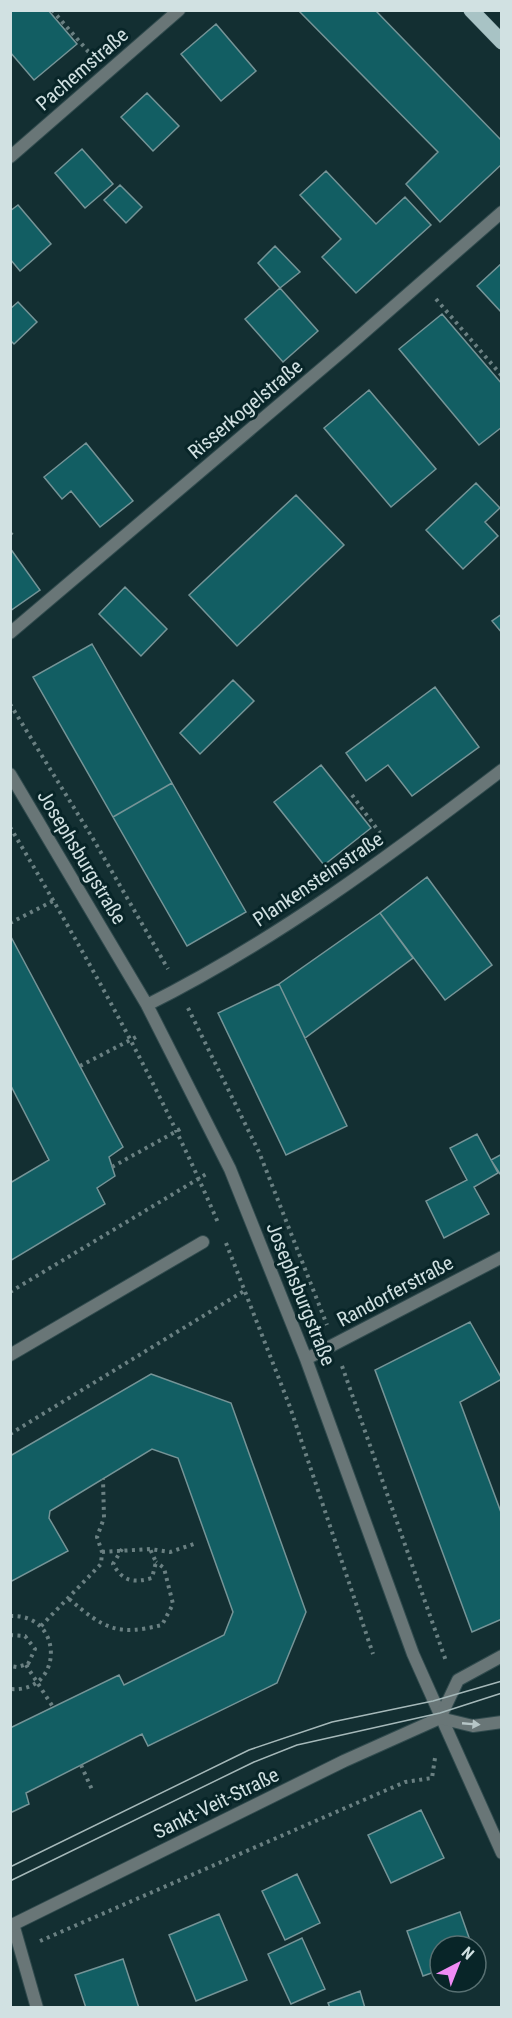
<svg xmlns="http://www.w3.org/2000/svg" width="512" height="2018" viewBox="0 0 512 2018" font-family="'Roboto Condensed',sans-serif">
<rect width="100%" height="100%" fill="#132f32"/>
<path fill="#125e63" stroke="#759497" stroke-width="1.5" d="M10,10H48L77,44L34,80L10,52Z
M298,10H375L502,141V164L440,222L406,184L438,152Z
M216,24L256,71L221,101L181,54Z
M147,93L179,126L153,151L121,117Z
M82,149L113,184L85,208L55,173Z
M326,171L376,224L405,197L431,225L356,293L322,257L341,239L300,195Z
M120,185L142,207L126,223L104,200Z
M18,205L51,244L20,271L10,259V211Z
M275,246L300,272L280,288L258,263Z
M502,263V313L477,286Z
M280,288L318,331L283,362L245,319Z
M18,302L37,322L14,344L10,340V309Z
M442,314L502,384V427L479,445L399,349Z
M369,390L436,469L391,507L324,428Z
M86,443L133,501L100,527L71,491L62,499L44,477Z
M476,483L500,508L485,522L498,536L463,569L426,530Z
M296,495L344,545L237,646L189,595Z
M10,548L40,590L10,611Z
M125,587L167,629L141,656L99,614Z
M502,614V633L492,621Z
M92,644L172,783L113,817L33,677Z
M233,680L254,701L200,754L180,733Z
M435,687L479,747L412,796L388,765L366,781L346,753Z
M321,765L371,828L324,865L274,802Z
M172,783L246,912L187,946L113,817Z
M427,877L492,965L445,1000L380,913Z
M380,913L413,958L305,1038L279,984Z
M10,935L123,1147L109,1157L115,1176L97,1188L105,1204L10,1261V1183L49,1160L10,1084Z
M279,984L347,1126L286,1155L218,1013Z
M477,1134L498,1173L474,1187L489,1214L444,1238L426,1201L467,1180L450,1148Z
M502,1154V1177L491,1160Z
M470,1322L502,1379L460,1402L502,1515V1619L472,1632L375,1370Z
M151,1374L231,1403L306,1612L277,1683L148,1746L142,1734L26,1793L29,1804L10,1813V1728L119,1675L124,1685L224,1635L233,1612L178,1458L152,1449L50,1511L49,1518L68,1551L10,1582V1456Z
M421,1810L444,1858L391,1883L368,1835Z
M297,1874L320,1923L285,1940L262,1891Z
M460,1912L472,1946H440V1970L423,1976L407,1931Z
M219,1914L247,1980L196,2001L169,1935Z
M302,1938L325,1989L291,2004L268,1954Z
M123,1959L139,2008H86L75,1975Z
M360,1991L365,2008H330L328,2003Z"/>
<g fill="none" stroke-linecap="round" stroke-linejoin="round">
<defs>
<path id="service" d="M10,1355L203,1242"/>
<path id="minor" d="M10,157L179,10
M10,633L345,349L502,212
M10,774L147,1005L230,1169L306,1359L413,1654L502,1853
M147,1005C275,941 388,857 502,770
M306,1359L502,1257
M13,1924L37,2008"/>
<path id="tertiary" d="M440,1718L458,1680L502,1656
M10,1926L344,1761L440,1718L473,1726L502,1722"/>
<path id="primary" d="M471,10L502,42"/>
</defs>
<use href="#service" stroke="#314b4e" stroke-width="14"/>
<use href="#minor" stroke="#314b4e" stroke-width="14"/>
<use href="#tertiary" stroke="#314b4e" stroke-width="14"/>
<use href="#primary" stroke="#314b4e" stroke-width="16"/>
<path stroke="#6a8082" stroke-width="4" stroke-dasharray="3 4.5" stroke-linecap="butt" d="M52,10L93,57
M436,299L502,376
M10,533L13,536
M10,704L92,837L168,969
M352,795L380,833
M10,827C87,956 160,1087 219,1225
M10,923L55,900
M188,1008L259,1152L327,1325
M80,1066L138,1036
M112,1167L184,1127
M226,1243L290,1407L373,1654
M10,1292L208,1173
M342,1366L446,1661
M10,1434L244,1291
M122,1549L113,1564C123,1582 134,1583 152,1578L156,1562L150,1549
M102,1552L150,1549L170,1552L194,1544
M69,1599C105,1629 116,1636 162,1625L173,1604L164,1568L156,1562
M10,1616C65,1613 64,1694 10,1689
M41,1626L101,1564L102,1552L97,1537L104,1518L103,1479
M10,1635L25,1636L35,1649L28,1664L17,1667L10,1666
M26,1665L53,1707
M81,1765L93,1792
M40,1941L405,1782L432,1778L435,1758"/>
<use href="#service" stroke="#697677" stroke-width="12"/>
<use href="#minor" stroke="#697677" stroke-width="12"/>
<use href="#tertiary" stroke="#697677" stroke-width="12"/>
<use href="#primary" stroke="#a8c3c5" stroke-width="15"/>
<path stroke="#a5b8b9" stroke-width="1.5" d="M10,1867L249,1750L332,1722L433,1701L502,1681
M10,1881L254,1762L297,1745L440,1713L502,1693"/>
</g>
<defs><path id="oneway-solid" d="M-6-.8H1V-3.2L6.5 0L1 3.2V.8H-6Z" transform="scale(1.5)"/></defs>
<use fill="#b7c6c7" href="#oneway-solid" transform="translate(471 1724) rotate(5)"/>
<g text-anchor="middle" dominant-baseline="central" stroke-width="6" stroke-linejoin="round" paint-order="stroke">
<g font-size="20" fill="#d1e1e2" stroke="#082528">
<text transform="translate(82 69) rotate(-41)">Pachemstraße</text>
<text transform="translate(245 409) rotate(-40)">Risserkogelstraße</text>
<text transform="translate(82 857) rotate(59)">Josephsburgstraße</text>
<text transform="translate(318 879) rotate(-34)">Plankensteinstraße</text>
<text transform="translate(395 1291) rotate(-28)">Randorferstraße</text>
<text transform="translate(301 1294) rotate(68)">Josephsburgstraße</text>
<text transform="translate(216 1803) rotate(-26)">Sankt-Veit-Straße</text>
</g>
</g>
<rect width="512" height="2018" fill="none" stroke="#d1e1e2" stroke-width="24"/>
<g transform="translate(458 1964) rotate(42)"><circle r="28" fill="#082528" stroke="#587072" stroke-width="1.5"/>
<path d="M0-4.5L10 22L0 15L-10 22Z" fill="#f08bf5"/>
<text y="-9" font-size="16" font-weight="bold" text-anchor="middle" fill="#d1e1e2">N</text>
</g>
</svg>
